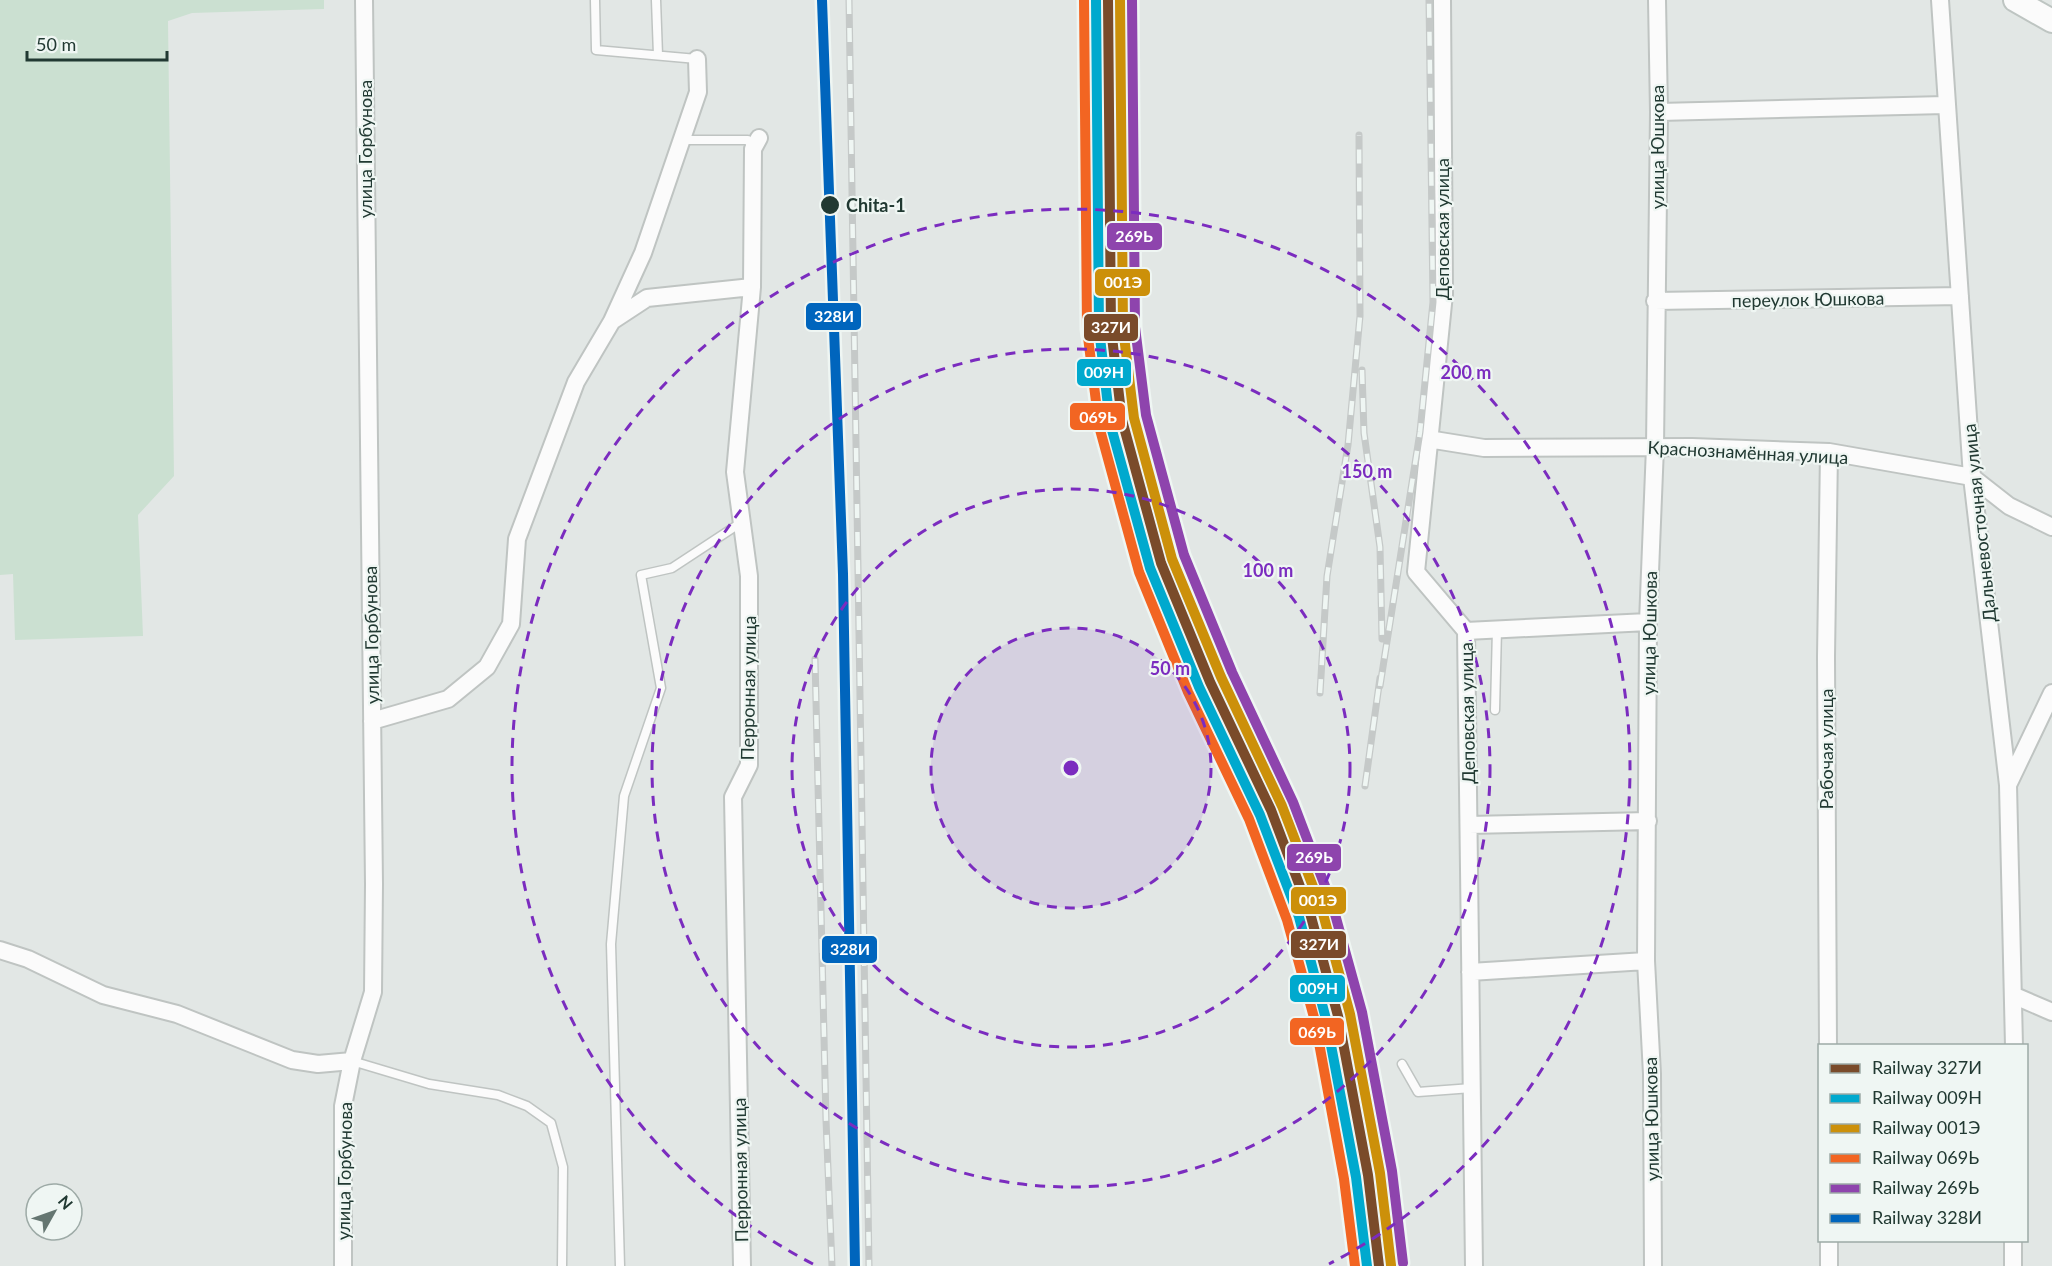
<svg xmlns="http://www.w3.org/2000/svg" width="2052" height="1266" viewBox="0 0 2052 1266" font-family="Lato,sans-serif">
<rect width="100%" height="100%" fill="#e2e7e5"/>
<path fill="#cbe0d1" d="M0,0H324V9L192,13L168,21L174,476L138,515L143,636L15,640L13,574L0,575Z"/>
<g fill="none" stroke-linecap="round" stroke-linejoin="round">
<defs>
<path id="lane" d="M595,0L596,50L697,59
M656,0L658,55
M681,140H748L753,149
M1495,710L1497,629
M352,1061L429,1084L498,1095L527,1106L551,1123L563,1167L562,1266
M1402,1064L1418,1092L1472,1088
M620,1266L611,944L624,796L661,688L641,575L672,568L742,522"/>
<path id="street" d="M1442,0L1444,294L1416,572L1466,631L1474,1266
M1940,0L1972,477L2008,785L2014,1046
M1659,112L1945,105
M752,287L753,149L759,138
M1655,301L1960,296
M612,321L643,253L698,92L697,59
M1428,439L1484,448L1692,447L1829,452L1972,477L2009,506L2052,527
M1466,631L1648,622
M372,721L448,699L487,667L511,624L517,539L576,382L612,321L647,298L752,287L735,472L749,576V765L733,797L742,1266
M2008,785L2052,693
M1469,825L1648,821
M0,950L28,959L103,995L177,1014L292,1060L318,1064L352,1061
M1470,972L1646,961
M2015,996L2052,1012
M1828,1046L1826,657L1829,452
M1829,1240V1266
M343,1266V1106L352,1061L373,992L374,884L364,0
M1653,1266L1652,1074L1646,961L1648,622L1655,447L1659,112L1657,0
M2013,1266V1240"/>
<path id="secondary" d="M2015,0L2052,21"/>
</defs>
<use href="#lane" stroke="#bfc4c2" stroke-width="11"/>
<use href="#street" stroke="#bfc4c2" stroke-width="20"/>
<use href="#secondary" stroke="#bec5c2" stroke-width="26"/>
<use href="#lane" stroke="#fbfbfb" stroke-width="8"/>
<use href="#street" stroke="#fbfbfb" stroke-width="16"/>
<use href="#secondary" stroke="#fbfbfb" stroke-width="22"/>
<defs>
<path id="rail" d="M849,0L869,1266
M1362,370L1364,433L1380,547L1382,639
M815,659L826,1120L832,1266
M1380,686L1420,432L1433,302L1429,0
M1320,693L1327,576L1348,445L1360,316L1359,135
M1365,786L1380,678"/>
</defs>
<use href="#rail" stroke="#c5c9c8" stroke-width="7"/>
<use href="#rail" stroke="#eff6f3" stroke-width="4.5" stroke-dasharray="14" stroke-linecap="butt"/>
<defs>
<path id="rail-1" d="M1108,0L1111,329L1122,420L1161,563L1210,682L1271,810L1310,913L1338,1016L1368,1175L1379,1266"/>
<path id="rail-2" d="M1096,0L1099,329L1110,423L1150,568L1199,687L1260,815L1299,917L1326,1019L1356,1177L1367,1266"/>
<path id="rail-3" d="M1120,0L1123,328L1134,418L1172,559L1221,677L1282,806L1322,910L1350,1014L1380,1173L1391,1265"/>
<path id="rail-4" d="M1084,0L1087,329L1099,426L1139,572L1188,692L1249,819L1287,920L1315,1021L1344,1179L1355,1266"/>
<path id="rail-5" d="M1132,0L1135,327L1146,415L1184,555L1232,672L1293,802L1333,907L1362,1012L1392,1171L1403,1263"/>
<path id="rail-6" d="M822,0L843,574L855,1266"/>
</defs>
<use href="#rail-1" stroke="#eff6f3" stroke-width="15"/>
<use href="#rail-2" stroke="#eff6f3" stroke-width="15"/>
<use href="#rail-3" stroke="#eff6f3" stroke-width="15"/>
<use href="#rail-4" stroke="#eff6f3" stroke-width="15"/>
<use href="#rail-5" stroke="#eff6f3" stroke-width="15"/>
<use href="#rail-6" stroke="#eff6f3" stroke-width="15"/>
<use href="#rail-1" stroke="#7a4b2a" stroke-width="10"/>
<use href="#rail-2" stroke="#00a9ce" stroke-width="10"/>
<use href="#rail-3" stroke="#cc900a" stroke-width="10"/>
<use href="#rail-4" stroke="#f26522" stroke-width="10"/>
<use href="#rail-5" stroke="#8e44ad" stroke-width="10"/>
<use href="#rail-6" stroke="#0065bd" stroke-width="10"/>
</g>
<circle cx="1071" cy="768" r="140" fill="#7b2cbf" fill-opacity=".12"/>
<g fill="none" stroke="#7b2cbf" stroke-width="3" stroke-dasharray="10 8">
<circle cx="1071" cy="768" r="140"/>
<circle cx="1071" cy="768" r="279"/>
<circle cx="1071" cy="768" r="419"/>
<path d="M813 1264A559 559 0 1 1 1329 1264"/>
</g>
<circle fill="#213932" stroke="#eff6f3" stroke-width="2" cx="830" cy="205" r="10"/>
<g text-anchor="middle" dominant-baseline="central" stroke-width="4.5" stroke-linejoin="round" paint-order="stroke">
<g font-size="18" fill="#213932" stroke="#eff6f3">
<text transform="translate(1657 147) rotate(-90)">улица Юшкова</text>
<text transform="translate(365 149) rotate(-90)">улица Горбунова</text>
<text transform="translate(1442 229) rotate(-90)">Деповская улица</text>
<text transform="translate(1808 299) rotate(-1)">переулок Юшкова</text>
<text transform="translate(1748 452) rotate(3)">Краснознамённая улица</text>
<text transform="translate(1979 523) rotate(-96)">Дальневосточная улица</text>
<text transform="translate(1649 633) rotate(-89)">улица Юшкова</text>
<text transform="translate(371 635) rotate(-91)">улица Горбунова</text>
<text transform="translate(748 688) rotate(-89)">Перронная улица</text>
<text transform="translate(1467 713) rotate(-91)">Деповская улица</text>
<text transform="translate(1826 749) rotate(-90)">Рабочая улица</text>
<text transform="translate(1651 1119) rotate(-91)">улица Юшкова</text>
<text transform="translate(740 1170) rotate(-91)">Перронная улица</text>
<text transform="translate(344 1171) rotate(-89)">улица Горбунова</text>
</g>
<g font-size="18" font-weight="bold" fill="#213932" stroke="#eff6f3" text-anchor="start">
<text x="846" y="205">Chita-1</text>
</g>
</g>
<circle cx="1071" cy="768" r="9" fill="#7b2cbf" stroke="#eff6f3" stroke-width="3"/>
<g font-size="18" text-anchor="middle" font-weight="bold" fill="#7b2cbf" stroke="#eff6f3" stroke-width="4.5" stroke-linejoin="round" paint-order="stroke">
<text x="1466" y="379">200 m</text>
<text x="1367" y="478">150 m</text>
<text x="1268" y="577">100 m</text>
<text x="1170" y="675">50 m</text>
</g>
<g stroke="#eff6f3" stroke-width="2">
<rect x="1106" y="222" width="57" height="29" rx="6" fill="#8e44ad"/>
<rect x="1094" y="268" width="57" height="29" rx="6" fill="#cc900a"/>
<rect x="805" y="302" width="57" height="29" rx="6" fill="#0065bd"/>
<rect x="1083" y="313" width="56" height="29" rx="6" fill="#7a4b2a"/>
<rect x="1076" y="358" width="56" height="29" rx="6" fill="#00a9ce"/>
<rect x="1069" y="402" width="57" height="29" rx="6" fill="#f26522"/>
<rect x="1286" y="843" width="56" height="29" rx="6" fill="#8e44ad"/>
<rect x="1290" y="886" width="57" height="29" rx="6" fill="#cc900a"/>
<rect x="1290" y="930" width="57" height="29" rx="6" fill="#7a4b2a"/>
<rect x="821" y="935" width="57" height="29" rx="6" fill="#0065bd"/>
<rect x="1289" y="974" width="57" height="29" rx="6" fill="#00a9ce"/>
<rect x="1289" y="1017" width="56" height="29" rx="6" fill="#f26522"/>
</g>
<g font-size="16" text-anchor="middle" font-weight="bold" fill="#fff">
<text x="1134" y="242">269Ь</text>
<text x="1123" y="288">001Э</text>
<text x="834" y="322">328И</text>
<text x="1111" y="333">327И</text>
<text x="1104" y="378">009Н</text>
<text x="1098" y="423">069Ь</text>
<text x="1314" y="863">269Ь</text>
<text x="1318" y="906">001Э</text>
<text x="1319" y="950">327И</text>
<text x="850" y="955">328И</text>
<text x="1318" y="994">009Н</text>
<text x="1317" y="1038">069Ь</text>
</g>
<rect x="1818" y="1044" width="210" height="198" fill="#eff6f3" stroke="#9daaa6" stroke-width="1.5"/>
<rect x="1830" y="1064" width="30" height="9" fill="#7a4b2a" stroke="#9daaa6" stroke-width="1.5"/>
<text x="1872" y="1074" font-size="18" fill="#213932">Railway 327И</text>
<rect x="1830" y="1094" width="30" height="9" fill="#00a9ce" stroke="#9daaa6" stroke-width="1.5"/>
<text x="1872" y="1104" font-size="18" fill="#213932">Railway 009Н</text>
<rect x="1830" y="1124" width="30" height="9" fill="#cc900a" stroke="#9daaa6" stroke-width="1.5"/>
<text x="1872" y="1134" font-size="18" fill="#213932">Railway 001Э</text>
<rect x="1830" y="1154" width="30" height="9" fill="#f26522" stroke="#9daaa6" stroke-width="1.5"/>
<text x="1872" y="1164" font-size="18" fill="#213932">Railway 069Ь</text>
<rect x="1830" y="1184" width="30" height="9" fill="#8e44ad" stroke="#9daaa6" stroke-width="1.5"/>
<text x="1872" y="1194" font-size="18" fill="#213932">Railway 269Ь</text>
<rect x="1830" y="1214" width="30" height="9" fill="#0065bd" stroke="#9daaa6" stroke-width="1.5"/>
<text x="1872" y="1224" font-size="18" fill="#213932">Railway 328И</text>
<g transform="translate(54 1212) rotate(50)"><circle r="28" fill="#eff6f3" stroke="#9daaa6" stroke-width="1.5"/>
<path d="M0-4.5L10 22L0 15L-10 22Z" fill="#657671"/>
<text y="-9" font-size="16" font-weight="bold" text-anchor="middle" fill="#213932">N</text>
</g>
<path d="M27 51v9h140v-9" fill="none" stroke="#213932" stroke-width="3"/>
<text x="36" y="51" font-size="18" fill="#213932" stroke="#eff6f3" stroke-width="4.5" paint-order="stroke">50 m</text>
</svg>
